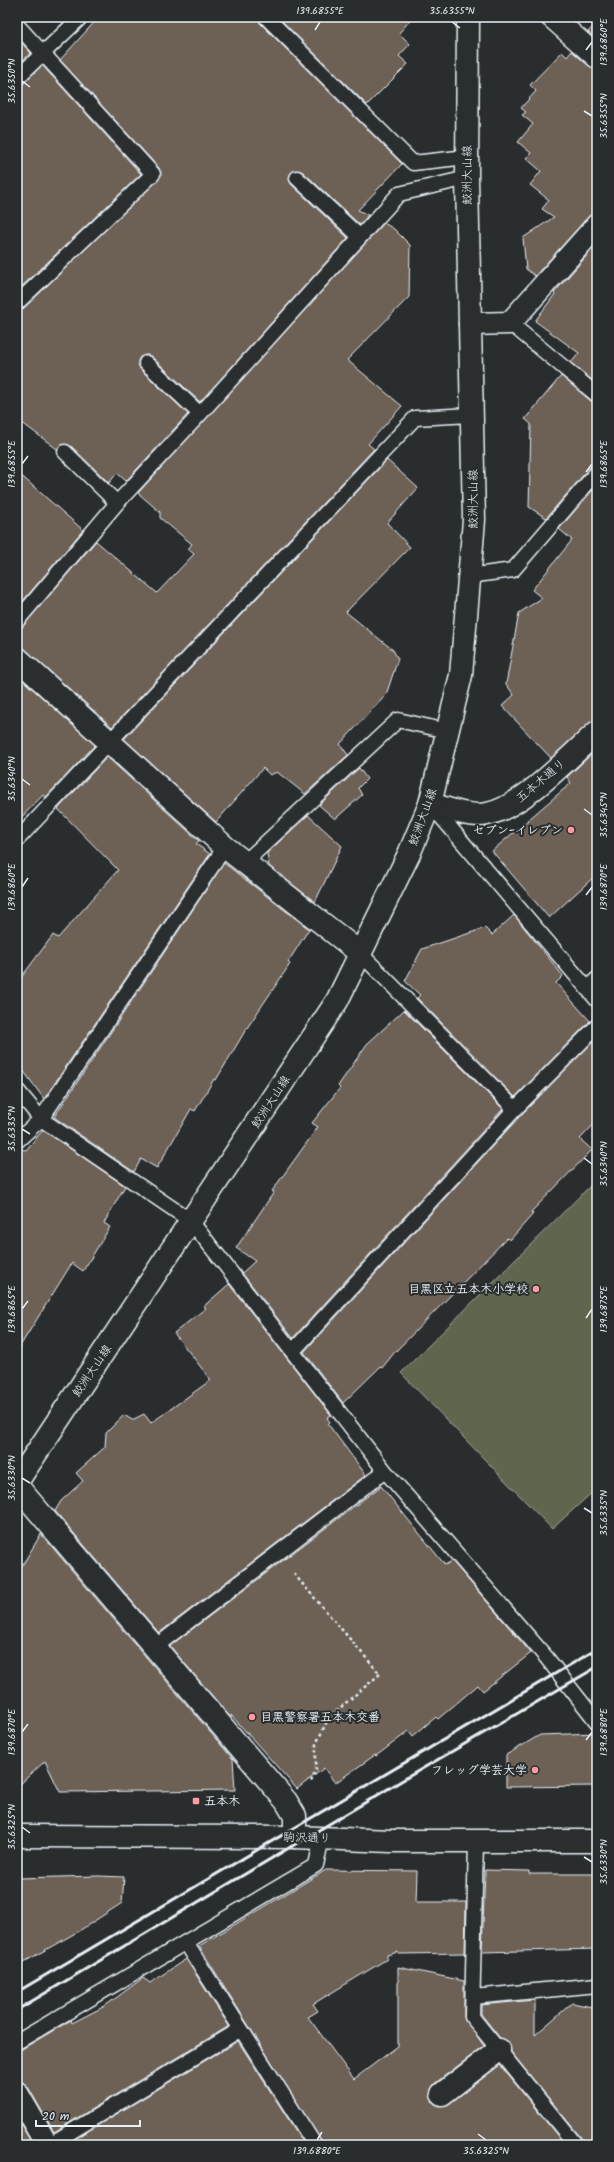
<svg xmlns="http://www.w3.org/2000/svg" width="614" height="2162" viewBox="0 0 614 2162" font-family="Kalam,'Klee One',sans-serif">
<rect width="100%" height="100%" fill="#2a2d2e"/>
<filter id="ink" filterUnits="userSpaceOnUse"><feTurbulence type="fractalNoise" baseFrequency=".025" numOctaves="2"/><feDisplacementMap in="SourceGraphic" scale="8" xChannelSelector="R" yChannelSelector="G"/><feConvolveMatrix kernelMatrix="1 2 1 2 8 2 1 2 1" color-interpolation-filters="sRGB"/></filter>
<g filter="url(#ink)">
<path fill="#5e664d" stroke="#a3aca2" d="M597,1179V1488L552,1529L401,1373Z"/>
<path fill="#6d6154" stroke="#e8f1f8" d="M99,17H258L260,23L402,164L358,210L368,215L360,225L303,172L295,170L291,173L289,180L291,184L348,238L200,402L152,357L148,355L140,357L138,361L140,369L188,414L126,481L117,473L109,483L71,446L63,444L57,449L17,419V311L23,309L161,176L159,168L60,60Z
M278,17H413L399,33L410,44L399,56L408,64L367,105Z
M597,22V40L588,32Z
M17,38L31,53L17,66Z
M572,51L589,66L597,69V213L588,217L535,276L526,269L523,238L554,217L542,209L549,200L530,185L541,171L526,158L531,153L518,142L533,124L522,115L526,112L521,108L536,91L530,85L562,52L567,57Z
M42,65L141,174L17,291V86L23,84Z
M384,223L394,229L410,245L409,297L347,360L402,406L368,444L374,449L112,727L25,649L17,646V629L23,626L96,541L157,593L194,554L188,549L192,544L160,518V512L138,493Z
M597,244V384L571,363L579,353L535,321L555,294L554,293Z
M561,376L592,402L597,403V464L591,466L546,518L529,507L531,424L525,419Z
M387,460L418,488L387,523L410,547L346,612L393,650L398,659L386,695L340,744L348,755L305,794L277,772L270,775L263,768L216,822L124,739Z
M17,472L83,530L17,608Z
M597,485V720L589,723L551,758L502,706L514,695L506,684L519,613L542,598L532,590L572,540L559,529Z
M17,675L95,745L46,797L43,795L17,822Z
M597,749V874L549,918L492,851L571,783L567,777Z
M107,757L199,841L196,844L210,854L44,1099L17,1062V983L53,935L58,938L118,870L58,809Z
M359,768L367,779L358,788L362,795L335,819L319,805Z
M308,815L342,846L315,902L269,866L267,853Z
M224,863L309,929L288,962L290,964L245,1031L216,1080L214,1079L195,1111L191,1109L157,1168L141,1159L134,1172L54,1117Z
M514,915L563,976L556,983L590,1021L515,1097L417,998L420,995L405,981L422,949L485,928L492,935Z
M404,1010L503,1109L293,1338L242,1273L255,1261L236,1248L274,1192L272,1191L318,1127L312,1123L340,1088L338,1086L367,1044Z
M597,1038V1121L580,1139L592,1150L531,1212L533,1214L510,1240L507,1238L394,1353L382,1368L380,1367L343,1403L304,1352L521,1115Z
M43,1130L125,1186L104,1223L110,1227L83,1271L72,1263L17,1351V1149L26,1150Z
M229,1284L331,1415L327,1418L330,1422L328,1424L366,1475L159,1633L55,1511L61,1501L83,1481L76,1473L105,1447L106,1433L124,1415L132,1420L144,1414L151,1423L211,1380L174,1333L206,1308L204,1306Z
M381,1486L445,1565L452,1561L531,1653L483,1691L478,1685L438,1719L436,1717L413,1736L409,1731L376,1756L375,1755L335,1783L324,1768L297,1789L231,1715V1718L170,1646Z
M41,1534L233,1759L235,1790L60,1792L45,1761L17,1787V1574Z
M597,1733V1786L506,1787V1755L540,1735Z
M326,1870L417,1871L416,1902H466L465,1953L398,1954V1952L387,1955V1959L313,2004L318,2011L308,2017L354,2079L398,2046V1967L464,1981V2017L484,2046L434,2084L430,2095L432,2101L438,2106L449,2104L500,2065L565,2145H323L199,1946Z
M485,1870L529,1871V1874H597V1949L482,1952Z
M99,1876L124,1877L122,1903L79,1931L17,1966V1878Z
M186,1959L229,2026L54,2132L28,2087L23,2082L17,2081V2052L71,2020L72,2023L105,2006L143,1978L150,1983Z
M535,2000V2035L572,2003L597,2008V2145H584L583,2140L511,2052L509,2042L500,2038L481,2014V2005Z
M238,2041L305,2145H65Z
M17,2118L33,2145H17Z"/>
<g fill="none" stroke-linecap="round" stroke-linejoin="round">
<defs>
<path id="service" d="M266,17L413,163L467,157
M17,25L153,174L17,303
M17,78L81,17
M297,178L359,236
M510,323L597,395
M146,363L200,414
M65,452L117,503
M469,576L513,570L597,472
M17,621L117,503L200,414L399,194L467,178
M431,805L597,1000
M17,840L415,418L471,415
M245,862L398,720L447,731
M360,953L515,1109
M587,989L597,979
M17,1090L41,1119L191,1221L385,1471L546,1657L597,1722
M17,1141L41,1119L225,847
M293,1351L515,1109L597,1026
M155,1647L385,1471
M476,1841L472,2017L576,2145
M186,1943L315,2145
M473,1997L597,1985
M17,2042L316,1865L322,1838
M49,2145L241,2029"/>
<path id="minor" d="M552,17L597,57
M470,324L510,323L597,225
M17,658L225,847L360,953
M17,1486L286,1801L295,1816V1837
M17,2093L47,2145
M442,2094L499,2050"/>
<path id="tertiary" d="M430,804C447,808 470,818 487,814C522,808 570,756 597,732"/>
<path id="secondary" d="M17,1482L337,1001L409,854L430,804L461,675L474,520L467,178L468,17
M17,1836L295,1837L390,1841H597"/>
</defs>
<use href="#service" stroke="#e8f1f8" stroke-width="17"/>
<use href="#minor" stroke="#e8f1f8" stroke-width="25"/>
<use href="#tertiary" stroke="#e8f1f8" stroke-width="25"/>
<use href="#secondary" stroke="#e8f1f8" stroke-width="25"/>
<path stroke="#e8f1f8" stroke-width="2.5" stroke-dasharray="3 3" stroke-linecap="butt" d="M294,1574L380,1674L329,1717L316,1744V1770L310,1784"/>
<use href="#service" stroke="#2a2d2e" stroke-width="14"/>
<use href="#minor" stroke="#2a2d2e" stroke-width="22"/>
<use href="#tertiary" stroke="#2a2d2e" stroke-width="22"/>
<use href="#secondary" stroke="#2a2d2e" stroke-width="22"/>
<path stroke="#e8f1f8" stroke-width="3" d="M17,1992L597,1649
M17,2010L413,1774L597,1667"/>
</g>
</g>
<path fill="none" stroke="#e8f1f8" stroke-width="1.5" d="M452,22L460,28M315,30L320,22M586,50L592,42M22,81L30,87M584,111L592,116M22,464L28,456M586,472L592,464M22,779L30,785M584,809L592,815M22,887L28,878M586,895L592,887M22,1129L30,1134M584,1158L592,1164M22,1309L28,1301M586,1318L592,1309M22,1478L30,1483M584,1508L592,1513M22,1732L28,1724M586,1740L592,1732M22,1827L30,1833M584,1857L592,1862M478,2134L486,2140M317,2140L322,2132"/>
<g fill="#ff9aa2" stroke="#2a2d2e" stroke-width="1.5">
<circle cx="571" cy="830" r="4"/>
<circle cx="536" cy="1289" r="4"/>
<circle cx="252" cy="1717" r="4"/>
<circle cx="535" cy="1770" r="4"/>
<rect x="192" y="1797" width="8" height="8" rx="2"/>
</g>
<g text-anchor="middle" dominant-baseline="central" stroke-width="4" stroke-linejoin="round" paint-order="stroke">
<g font-size="12" fill="#e8f1f8" stroke="#2a2d2e">
<text transform="translate(467 175) rotate(-90)">鮫洲大山線</text>
<text transform="translate(473 499) rotate(-90)">鮫洲大山線</text>
<text transform="translate(541 781) rotate(-40)">五本木通り</text>
<text transform="translate(423 817) rotate(-70)">鮫洲大山線</text>
<text transform="translate(271 1102) rotate(-57)">鮫洲大山線</text>
<text transform="translate(92 1371) rotate(-56)">鮫洲大山線</text>
<text transform="translate(307 1838) rotate(1)">駒沢通り</text>
</g>
<g font-size="12" font-weight="bold" fill="#e8f1f8" stroke="#2a2d2e" text-anchor="end">
<text x="563" y="830">セブン-イレブン</text>
<text x="528" y="1289">目黒区立五本木小学校</text>
<text x="260" y="1717" text-anchor="start">目黒警察署五本木交番</text>
<text x="527" y="1770">フレッグ学芸大学</text>
<text x="204" y="1801" text-anchor="start">五本木</text>
</g>
</g>
<rect width="614" height="2162" fill="none" stroke="#2a2d2e" stroke-width="44"/>
<path d="M36 2120v6h104v-6" fill="none" stroke="#e8f1f8" stroke-width="2"/>
<text x="42" y="2120" font-size="12" fill="#e8f1f8" stroke="#2a2d2e" stroke-width="3" paint-order="stroke">20 m</text>
<rect x="22" y="22" width="570" height="2118" fill="none" stroke="#e8f1f8" stroke-width="1.5"/>
<g font-size="10" text-anchor="middle" fill="#e8f1f8">
<text x="320" y="14">139.6855°E</text>
<text x="452" y="14">35.6355°N</text>
<text transform="translate(603 42) rotate(-90)" y="4">139.6860°E</text>
<text transform="translate(11 81) rotate(-90)" y="4">35.6350°N</text>
<text transform="translate(603 116) rotate(-90)" y="4">35.6355°N</text>
<text transform="translate(11 464) rotate(-90)" y="4">139.6855°E</text>
<text transform="translate(603 464) rotate(-90)" y="4">139.6865°E</text>
<text transform="translate(11 779) rotate(-90)" y="4">35.6340°N</text>
<text transform="translate(603 815) rotate(-90)" y="4">35.6345°N</text>
<text transform="translate(11 887) rotate(-90)" y="4">139.6860°E</text>
<text transform="translate(603 887) rotate(-90)" y="4">139.6870°E</text>
<text transform="translate(11 1129) rotate(-90)" y="4">35.6335°N</text>
<text transform="translate(603 1164) rotate(-90)" y="4">35.6340°N</text>
<text transform="translate(11 1309) rotate(-90)" y="4">139.6865°E</text>
<text transform="translate(603 1309) rotate(-90)" y="4">139.6875°E</text>
<text transform="translate(11 1478) rotate(-90)" y="4">35.6330°N</text>
<text transform="translate(603 1513) rotate(-90)" y="4">35.6335°N</text>
<text transform="translate(11 1732) rotate(-90)" y="4">139.6870°E</text>
<text transform="translate(603 1732) rotate(-90)" y="4">139.6880°E</text>
<text transform="translate(11 1827) rotate(-90)" y="4">35.6325°N</text>
<text transform="translate(603 1862) rotate(-90)" y="4">35.6330°N</text>
<text x="317" y="2154">139.6880°E</text>
<text x="486" y="2154">35.6325°N</text>
</g>
</svg>
